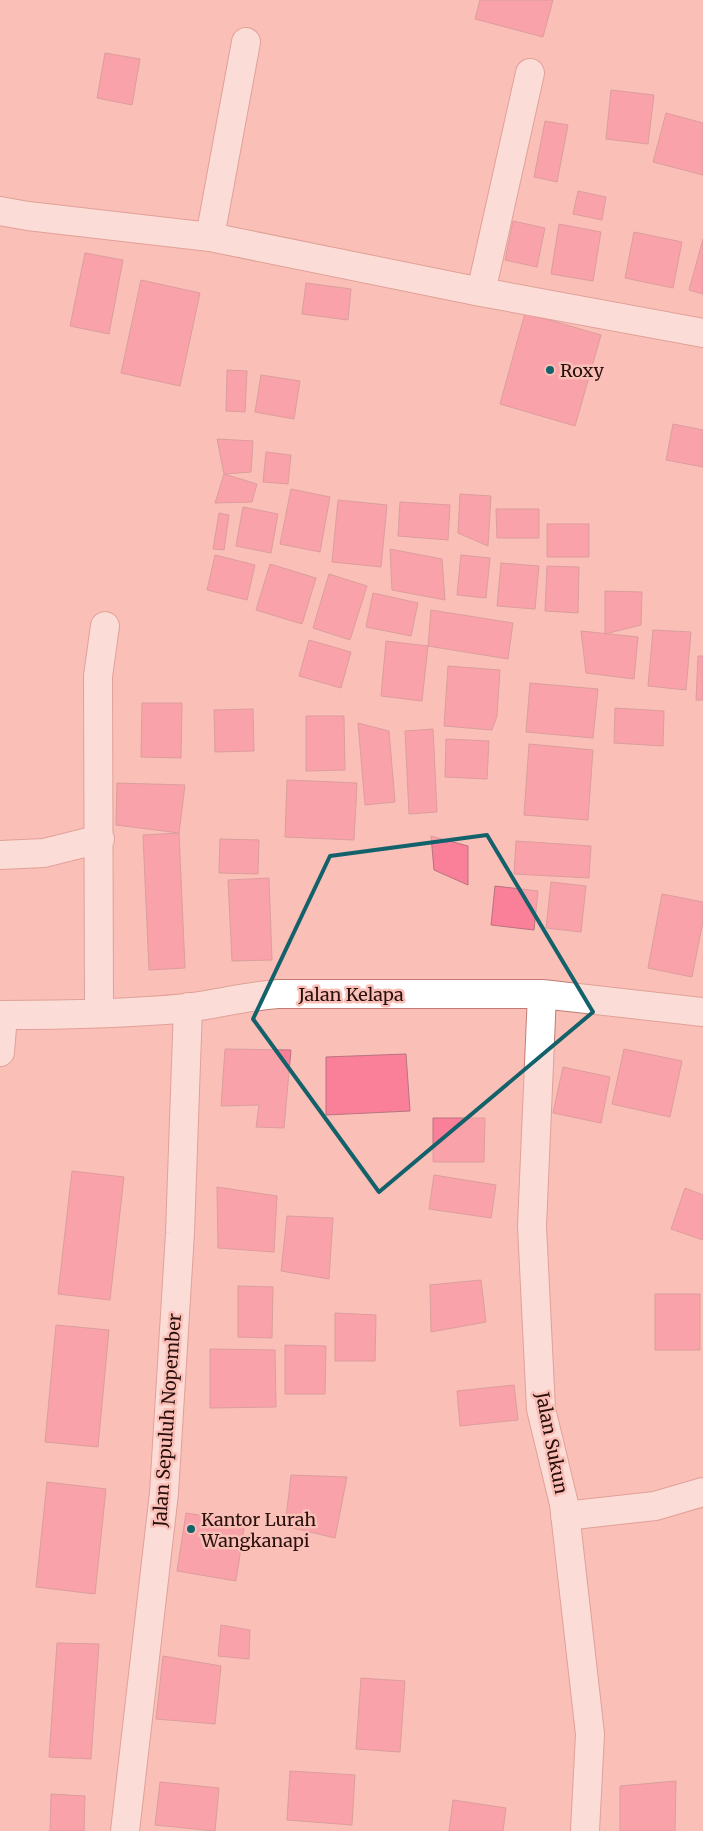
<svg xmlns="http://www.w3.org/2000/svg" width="703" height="1831" viewBox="0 0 703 1831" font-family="Merriweather,serif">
<rect width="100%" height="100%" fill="#fabfb7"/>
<path fill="#fa7f99" stroke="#b87480" d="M480,0H553L543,37L475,19Z
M105,53L140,59L132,105L97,98Z
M611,90L654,95L648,144L606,139Z
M666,113L703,123V175L653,162Z
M545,121L568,125L557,182L534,177Z
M578,191L606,197L602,220L573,214Z
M513,221L545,228L537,267L505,260Z
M559,224L601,232L593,281L551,274Z
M634,232L682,242L673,288L625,278Z
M703,239V294L689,290Z
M85,253L123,260L109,334L70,326Z
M141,280L200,293L180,386L121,373Z
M306,283L351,289L348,320L302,314Z
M525,313L601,335L575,426L500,404Z
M227,370L247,371L245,412L226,411Z
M261,375L300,381L294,419L255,412Z
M673,424L703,430V467L666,460Z
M217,439L253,441L251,472L224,474Z
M266,452L291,455L288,484L263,482Z
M224,474L257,484L252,502L215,503Z
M291,489L330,497L320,552L280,544Z
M460,494L491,496L488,546L458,533Z
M338,500L387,505L381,567L332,562Z
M400,502L450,505L448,540L398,536Z
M243,507L278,514L271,553L236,546Z
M496,509H539V538H497Z
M219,513L229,515L224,550L213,549Z
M547,524H589V557H547Z
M390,549L442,559L445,600L392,590Z
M215,555L255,565L247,600L207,590Z
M461,555L490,558L486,598L457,595Z
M501,563L539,566L535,609L497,606Z
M270,564L316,578L302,624L256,610Z
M547,566L579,567L578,613L545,611Z
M329,574L367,586L350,640L313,628Z
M605,591L642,592L641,625L605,634Z
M373,593L418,603L411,636L366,627Z
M431,610L513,623L508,659L428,646Z
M653,630L691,632L686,690L648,686Z
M581,631L638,637L634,679L586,673Z
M309,640L351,652L341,688L299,676Z
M386,641L428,646L422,701L381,696Z
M698,656H703V700H696Z
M448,666L500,670L497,716L492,730L444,726Z
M530,683L598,689L593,738L526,732Z
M142,703H182L181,758L141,757Z
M615,708L664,711L663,746L614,743Z
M253,709L254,751L215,752L214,710Z
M306,716H344L345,770L306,771Z
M358,723L389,731L395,802L365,805Z
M433,729L437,812L409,814L405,731Z
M446,739L489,741L487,779L445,777Z
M529,744L593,750L588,820L524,815Z
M287,780L357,783L354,840L285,837Z
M117,783L185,785L179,833L116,825Z
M179,833L185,968L149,970L143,835Z
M431,836L468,846V885L434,870Z
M220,839L259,840L258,874L219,873Z
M516,841L591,846L589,878L514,874Z
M269,878L272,960L232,961L228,880Z
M551,882L586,886L581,932L546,928Z
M495,886L538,891L534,930L491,925Z
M662,894L703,902V921L692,977L648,968Z
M225,1049L291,1050L284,1128L256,1127L259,1105L221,1106Z
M624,1049L682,1061L670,1117L612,1104Z
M406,1054L410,1111L326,1115V1057Z
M563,1067L610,1077L601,1123L553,1113Z
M433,1118H485L484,1162H433Z
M72,1171L124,1177L110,1300L58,1294Z
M434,1175L496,1185L491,1218L429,1209Z
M217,1187L277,1196L274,1252L218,1248Z
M685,1188L703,1195V1240L671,1229Z
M287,1216L333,1218L329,1279L281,1271Z
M481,1280L486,1322L431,1332L430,1285Z
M238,1286L273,1287L272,1338L238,1337Z
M655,1294H700V1350H655Z
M335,1313L376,1315L375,1361H335Z
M56,1325L109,1330L98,1447L45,1442Z
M285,1345L326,1346L325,1394H285Z
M210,1349L275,1350L276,1407L210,1408Z
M514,1385L518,1420L460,1426L457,1391Z
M291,1475L347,1477L335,1538L285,1526Z
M47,1482L106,1489L95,1594L36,1587Z
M186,1513L245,1522L236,1581L177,1571Z
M221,1625L250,1630L249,1659L218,1656Z
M57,1643L99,1644L91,1759L49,1757Z
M163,1656L221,1666L215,1724L156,1719Z
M361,1678L405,1681L400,1752L356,1749Z
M290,1771L355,1775L352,1825L287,1820Z
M676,1781L675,1831H620V1786Z
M160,1782L219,1788L215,1831L155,1825Z
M51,1794L85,1796L84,1831H50Z
M453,1800L506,1808L503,1831H449Z"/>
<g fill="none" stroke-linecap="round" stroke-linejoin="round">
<defs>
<path id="minor" d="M0,211L28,216L210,237L481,292L703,333
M210,237L246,42
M481,292L530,73
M0,855L44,853L100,839
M542,994L532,1226L541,1409L564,1504L590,1734L585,1831
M99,1013L98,676L105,626
M0,1015C62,1015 126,1014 187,1008C218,1004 247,996 278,994H542L703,1012
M0,1052L3,1015
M565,1516L655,1506L703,1492
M125,1831L164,1493L180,1233L188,1007"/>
</defs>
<use href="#minor" stroke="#c17d74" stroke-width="30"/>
<use href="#minor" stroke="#fff" stroke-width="28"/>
</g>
<path d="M0 0H703V1831H0ZM487,835L593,1012L379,1192L253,1019L330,856Z" fill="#fabfb7" fill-opacity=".55" fill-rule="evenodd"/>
<path fill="none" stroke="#13616b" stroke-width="4" stroke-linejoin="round" d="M487,835L593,1012L379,1192L253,1019L330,856Z"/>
<g fill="#13616b" stroke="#fabfb7" stroke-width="2">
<circle cx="550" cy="370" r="5"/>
<circle cx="191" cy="1529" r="5"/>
</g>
<g text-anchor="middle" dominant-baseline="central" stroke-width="5" stroke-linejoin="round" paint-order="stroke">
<g font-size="18" fill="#29100d" stroke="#fabfb7" text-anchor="start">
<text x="560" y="370">Roxy</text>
<text x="201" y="1519">Kantor Lurah<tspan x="201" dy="21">Wangkanapi</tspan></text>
</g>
<g font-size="18" fill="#29100d" stroke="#fabfb7">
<text x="351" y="994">Jalan Kelapa</text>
<text transform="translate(167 1420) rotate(-86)">Jalan Sepuluh Nopember</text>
<text transform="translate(552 1443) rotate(79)">Jalan Sukun</text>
</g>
</g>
</svg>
